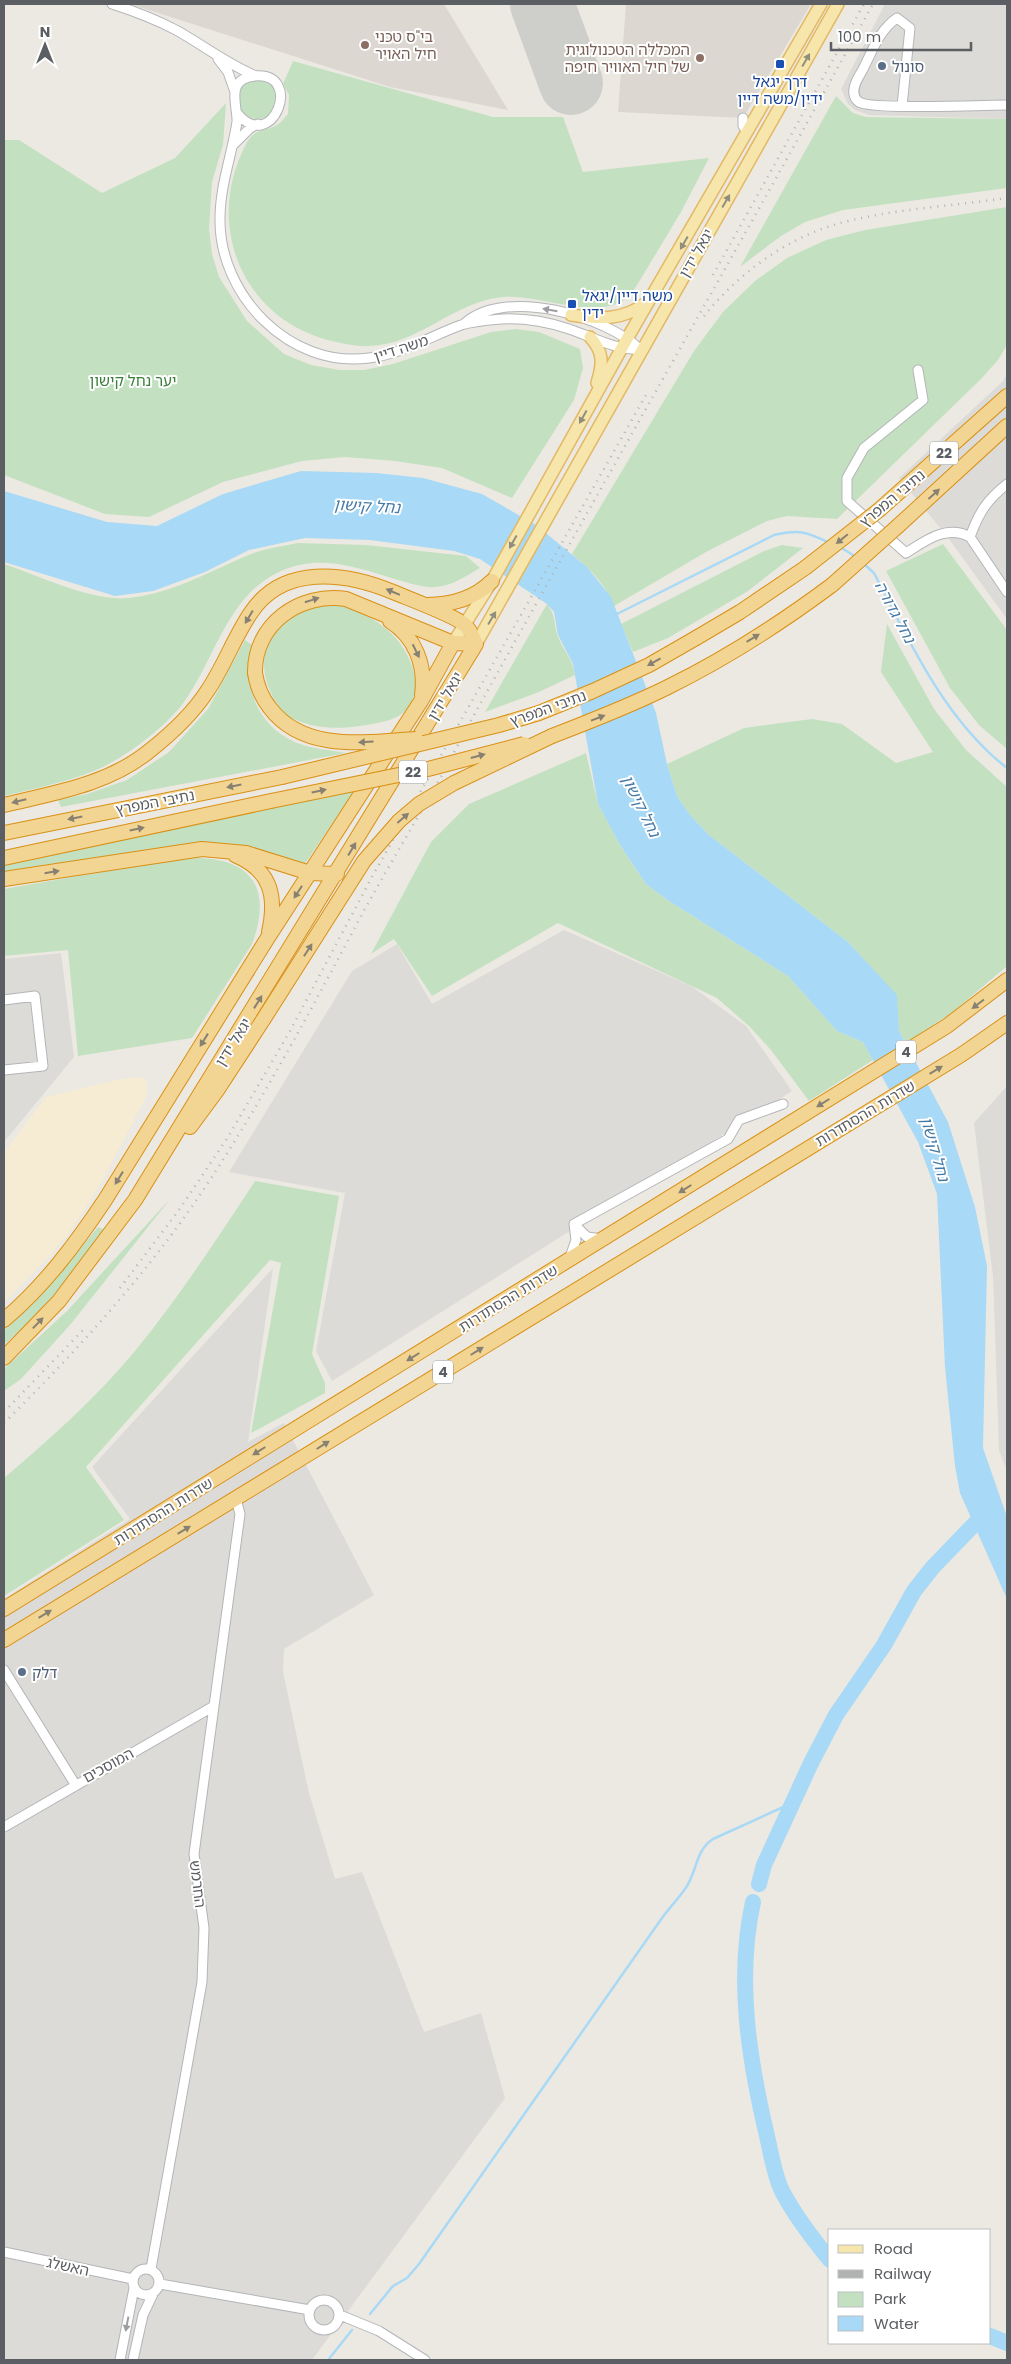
<svg xmlns="http://www.w3.org/2000/svg" width="1011" height="2364" viewBox="0 0 1011 2364" font-family="Poppins,'Noto Sans Hebrew',sans-serif">
<rect width="100%" height="100%" fill="#ece9e2"/>
<path fill="#dddbd7" d="M885,4H1007V119L869,115L855,110L848,104L841,89Z
M1007,374V619L946,535L899,478L1003,381Z
M564,930L691,986L746,1026L792,1091L332,1381L316,1351L345,1193L229,1172L352,971L397,944L432,1004Z
M61,953L74,1057L4,1142V959Z
M1007,1086V1471L999,1450L993,1276L974,1123Z
M273,1268L248,1442L284,1423L374,1595L284,1649L283,1672L309,1793L335,1879L362,1872L424,2032L481,2013L505,2098L312,2360H4V1599L130,1519L92,1467Z"/>
<path fill="#dcd8d1" d="M130,4H444L508,110L390,87Z
M626,4H811L743,118L618,112Z"/>
<path fill="#c3e1c1" d="M293,61L493,117H563L583,172L709,158L681,212L631,295C599,324 544,294 503,297C454,301 419,345 369,346C358,347 347,344 336,342C243,322 203,226 246,144C255,127 263,133 277,125C281,123 284,118 288,114L289,95L283,84Z
M237 99a20 20 0 1 1 40 0a20 20 0 1 1-40 0Z
M836,96L853,113L866,117L1007,119V188L843,210L805,222L781,236L740,267Z
M226,103L223,145L212,182L209,229L212,254L219,277L247,321L284,354L311,365L340,370H364L393,364L491,332L515,329L539,332L580,349L583,368L574,400L512,498L442,468L395,461L345,457L302,461L223,482L149,517L105,514L4,475V140H19L102,193L175,158Z
M1007,207V345L998,360L982,378L837,519L787,516L767,521L706,552L614,606C606,585 589,568 572,554L694,351L723,312L755,281L787,258L826,240L865,230Z
M298,543L366,545L466,556L480,568C466,576 452,586 435,587C424,588 409,583 398,580C359,568 321,553 281,571C228,594 215,659 184,702C166,727 120,762 91,772C63,783 33,789 4,796V564C37,575 93,602 128,598C173,594 213,569 254,553C267,548 284,546 298,543Z
M943,544L1007,630V749L979,725L950,688L886,571Z
M782,545L803,548L748,591L668,638L633,652L621,624L764,551Z
M334,604C355,609 375,618 391,633C419,660 431,712 382,722C355,728 323,732 296,720C285,716 276,704 271,693C256,664 266,632 294,615C306,608 321,606 334,604Z
M547,604C555,614 554,622 557,634C562,649 573,659 575,675L539,692L485,712Z
M887,624L934,709L966,750L1007,787V966L954,1011L906,1044L899,1031L896,995L848,942L709,835L690,815L677,796L667,764L744,728L812,719L842,724L896,763L933,752L881,672Z
M245,640L252,645C242,685 257,727 297,743C313,749 331,750 346,753L61,807L58,800L87,794L127,780L169,752L208,709Z
M586,753L598,804L620,845L646,884L669,901L788,976L837,1031L863,1042L873,1060L809,1101L771,1050L750,1027L717,998L558,923L432,996L394,939L371,954L431,842L469,804Z
M354,791L304,865L243,847L198,842L4,871V864Z
M195,858C254,858 272,891 252,944L192,1038L78,1056L68,950L4,956V889L146,864Z
M255,1181L339,1196L312,1354L325,1383V1393L251,1433L281,1263L270,1260L86,1467L124,1520L4,1596V1478C50,1439 96,1398 135,1351C179,1297 217,1239 255,1181Z
M171,1198L70,1325L21,1379L4,1391V1369L67,1311Z
M98,1227L105,1230C75,1272 42,1311 4,1345V1330C40,1300 69,1263 98,1227Z"/>
<path fill="#f6ecd3" d="M138,1077L146,1080L147,1095C122,1141 99,1193 67,1235C48,1259 26,1280 4,1302V1153L46,1097L117,1080Z"/>
<path fill="#a8d9f6" d="M301,471L376,473L423,478L482,494L536,525L587,567L611,597L656,713L667,764L677,796L690,815L709,835L848,942L897,995L899,1031L948,1122L975,1207L987,1266L983,1448L1007,1517V1599L960,1493L955,1466L945,1367L937,1194L918,1142L863,1042L837,1031L788,976L669,901L646,884L620,845L598,804L573,664L558,635L554,612L547,604L480,559L454,551L370,540L305,538L249,550L205,572L153,591L115,596L4,562V491L107,522L157,526L223,494Z"/>
<g fill="none" stroke-linecap="round" stroke-linejoin="round">
<path stroke="#a8d9f6" stroke-width="2.5" d="M840,547L856,557
M864,564L874,573C909,641 945,720 1007,768
M615,615L774,535C800,529 806,532 830,543
M370,2314L393,2286L407,2278L419,2264L662,1918C670,1907 680,1897 687,1886C697,1870 696,1850 713,1839L792,1803
M328,2360L352,2330"/>
<path stroke="#a8d9f6" stroke-width="16" d="M759,1884L764,1865L811,1763L836,1715L884,1645L914,1591L933,1567L990,1508
M753,1902C736,1979 749,2060 767,2136C771,2153 774,2174 782,2191C795,2216 812,2238 830,2260
M990,2336L1007,2343"/>
<path stroke="#cececa" stroke-width="64" d="M542,4L571,83"/>
<defs>
<path id="minor" d="M112,4C134,11 155,19 176,30C203,45 227,64 256,76
M218,59L228,72L235,92
M902,106L910,28L897,18C879,30 872,52 862,71C857,79 848,94 859,102C870,110 986,105 1007,105
M237,113C272,156 305,72 255,76C224,79 238,106 237,122C232,155 220,185 220,219C219,295 290,369 369,358C402,354 431,336 461,325C474,321 490,320 502,319C525,318 548,322 569,329C595,338 613,349 641,350
M743,118V126L747,131
M233,145L250,128L258,124
M465,323C506,287 606,316 641,350
M918,370L923,400L864,448L847,478V501L906,553C925,541 947,524 970,537L1007,592
M970,537C979,512 987,500 1007,484
M4,1000L35,996L43,1066L4,1070
M574,1224L728,1139L739,1120L783,1104
M574,1224L587,1237L603,1239
M570,1257L576,1240L574,1224
M4,1670L75,1784
M4,1827L214,1706
M4,2252L133,2279
M133 2282a13 13 0 1 1 26 0a13 13 0 1 1-26 0Z
M151,2269L202,1982L204,1928L194,1854L240,1514L236,1499
M160,2284L310,2310
M309 2315a15 15 0 1 1 30 0a15 15 0 1 1-30 0Z
M340,2315L379,2331L425,2360
M120,2360L134,2288
M133,2360L143,2315L153,2294"/>
<path id="major" d="M571,315C600,319 622,321 646,303
M590,337C604,352 603,364 597,383
M453,643L492,581L628,337L821,4
M476,644L838,4"/>
<path id="highway" d="M879,510L1007,396
M898,526L1007,426
M427,605C452,605 474,599 492,581
M390,621C415,637 426,665 422,695
M696,638L740,612L805,568
M255,673C254,624 300,592 346,599L453,643L476,644
M552,736C591,721 630,706 668,687C725,659 781,623 832,585
M4,805C53,793 107,785 148,752C171,734 192,715 208,690C224,666 234,638 250,614C282,564 345,572 393,592C407,598 456,616 465,625C470,629 473,638 476,644
M4,833L282,777
M235,855C271,870 277,896 269,932
M4,858L271,801
M4,879L202,849L246,853L310,873L337,874
M190,1127L218,1089L263,1020
M4,1320C44,1286 75,1245 105,1200L267,939L421,701L453,643
M4,1358L59,1301L135,1200L476,644
M4,1609L947,1026L1007,980
M4,1640L961,1055L1007,1023"/>
</defs>
<use href="#minor" stroke="#b3b5b8" stroke-width="11"/>
<use href="#major" stroke="#e3b864" stroke-width="14"/>
<use href="#highway" stroke="#d99015" stroke-width="16"/>
<use href="#minor" stroke="#fff" stroke-width="9"/>
<use href="#major" stroke="#f7e6ac" stroke-width="11"/>
<use href="#highway" stroke="#f2d493" stroke-width="14"/>
<path stroke="#b1b2b2" stroke-width="2.5" stroke-dasharray="1 6" stroke-linecap="butt" d="M713,275L864,4
M704,316C738,274 785,239 837,224C890,209 953,206 1007,198
M120,1288L179,1210L228,1137L290,1031L373,875L646,395
M4,1412L85,1328
M4,1423C70,1358 132,1290 186,1215C252,1121 306,1019 360,918C385,872 413,826 439,780C454,753 468,725 483,699C612,467 745,236 873,4"/>
<defs>
<path id="highway-bridge" d="M805,568L879,510
M832,585L898,526
M255,673C257,686 262,698 270,708C304,753 367,742 416,739
M282,777L499,725L539,713L593,691L649,665L696,638
M271,801L428,769L524,744
M263,1020L364,861L399,821L419,804L454,783L552,736"/>
</defs>
<use href="#highway-bridge" stroke="#d99015" stroke-width="16" stroke-linecap="butt"/>
<use href="#highway-bridge" stroke="#f2d493" stroke-width="14"/>
</g>
<defs><path id="oneway-solid" d="M-6-.8H1V-3.2L6.5 0L1 3.2V.8H-6Z" transform="scale(1.25)"/></defs>
<g fill="#928e7c">
<use href="#oneway-solid" transform="translate(806 60) rotate(-60)"/>
<use href="#oneway-solid" transform="translate(726 201) rotate(-60)"/>
<use href="#oneway-solid" transform="translate(684 243) rotate(120)"/>
<use href="#oneway-solid" transform="translate(583 417) rotate(119)"/>
<use href="#oneway-solid" transform="translate(513 542) rotate(119)"/>
<use href="#oneway-solid" transform="translate(492 618) rotate(-59)"/>
</g>
<g fill="#9d9ea1">
<use href="#oneway-solid" transform="translate(550 310) rotate(-170)"/>
<use href="#oneway-solid" transform="translate(127 2324) rotate(101)"/>
</g>
<g fill="#888171">
<use href="#oneway-solid" transform="translate(934 494) rotate(-42)"/>
<use href="#oneway-solid" transform="translate(842 539) rotate(141)"/>
<use href="#oneway-solid" transform="translate(393 592) rotate(-157)"/>
<use href="#oneway-solid" transform="translate(312 600) rotate(-17)"/>
<use href="#oneway-solid" transform="translate(249 617) rotate(121)"/>
<use href="#oneway-solid" transform="translate(753 638) rotate(-31)"/>
<use href="#oneway-solid" transform="translate(416 651) rotate(64)"/>
<use href="#oneway-solid" transform="translate(654 662) rotate(151)"/>
<use href="#oneway-solid" transform="translate(598 718) rotate(-21)"/>
<use href="#oneway-solid" transform="translate(366 742) rotate(177)"/>
<use href="#oneway-solid" transform="translate(478 756) rotate(-15)"/>
<use href="#oneway-solid" transform="translate(234 786) rotate(169)"/>
<use href="#oneway-solid" transform="translate(319 791) rotate(-12)"/>
<use href="#oneway-solid" transform="translate(19 801) rotate(166)"/>
<use href="#oneway-solid" transform="translate(75 818) rotate(169)"/>
<use href="#oneway-solid" transform="translate(403 818) rotate(-41)"/>
<use href="#oneway-solid" transform="translate(137 829) rotate(-12)"/>
<use href="#oneway-solid" transform="translate(352 849) rotate(-59)"/>
<use href="#oneway-solid" transform="translate(52 872) rotate(-9)"/>
<use href="#oneway-solid" transform="translate(298 892) rotate(123)"/>
<use href="#oneway-solid" transform="translate(308 950) rotate(-57)"/>
<use href="#oneway-solid" transform="translate(258 1002) rotate(-58)"/>
<use href="#oneway-solid" transform="translate(978 1004) rotate(143)"/>
<use href="#oneway-solid" transform="translate(204 1040) rotate(122)"/>
<use href="#oneway-solid" transform="translate(936 1070) rotate(-31)"/>
<use href="#oneway-solid" transform="translate(823 1103) rotate(148)"/>
<use href="#oneway-solid" transform="translate(119 1178) rotate(122)"/>
<use href="#oneway-solid" transform="translate(685 1189) rotate(148)"/>
<use href="#oneway-solid" transform="translate(38 1323) rotate(-46)"/>
<use href="#oneway-solid" transform="translate(477 1351) rotate(-32)"/>
<use href="#oneway-solid" transform="translate(413 1357) rotate(148)"/>
<use href="#oneway-solid" transform="translate(323 1445) rotate(-32)"/>
<use href="#oneway-solid" transform="translate(259 1451) rotate(148)"/>
<use href="#oneway-solid" transform="translate(184 1530) rotate(-31)"/>
<use href="#oneway-solid" transform="translate(45 1614) rotate(-31)"/>
</g>
<g fill="#8d6e63" stroke="#fff" stroke-width="2">
<circle cx="365" cy="45" r="5"/>
<circle cx="700" cy="58" r="5"/>
</g>
<g fill="#1a4fb4" stroke="#fff" stroke-width="2">
<rect x="775" y="59" width="10" height="10" rx="2.5"/>
<rect x="567" y="299" width="10" height="10" rx="2.5"/>
</g>
<g fill="#5c6f8a" stroke="#fff" stroke-width="2">
<circle cx="882" cy="66" r="5"/>
<circle cx="22" cy="1672" r="5"/>
</g>
<g text-anchor="middle" dominant-baseline="central" stroke-width="4" stroke-linejoin="round" paint-order="stroke">
<g fill="#fff" stroke="#8c8e91" stroke-width="1">
<rect x="930" y="441.5" width="28" height="23" rx="4"/>
<rect x="399" y="760.5" width="28" height="23" rx="4"/>
<rect x="896" y="1040.5" width="20" height="23" rx="4"/>
<rect x="433" y="1360.5" width="20" height="23" rx="4"/>
</g>
<g font-size="14" font-weight="bold" fill="#5b5e62">
<text x="944" y="453">22</text>
<text x="413" y="772">22</text>
<text x="906" y="1052">4</text>
<text x="443" y="1372">4</text>
</g>
<g font-size="15" fill="#785e54" stroke="#fff" text-anchor="start">
<text x="375" y="36">בי"ס טכני<tspan x="375" dy="17">חיל האויר</tspan></text>
<text x="690" y="49" text-anchor="end">המכללה הטכנולוגית<tspan x="690" dy="17">של חיל האוויר חיפה</tspan></text>
</g>
<g font-size="15" fill="#4e5e75" stroke="#fff" text-anchor="start">
<text x="892" y="66">סונול</text>
<text x="32" y="1672">דלק</text>
</g>
<g font-size="15" fill="#164399" stroke="#fff">
<text x="780" y="81">דרך יגאל<tspan x="780" dy="17">ידין/משה דיין</tspan></text>
<text x="582" y="295" text-anchor="start">משה דיין/יגאל<tspan x="582" dy="17">ידין</tspan></text>
</g>
<g font-size="15" fill="#5b5e62" stroke="#fff">
<text transform="translate(696 253) rotate(-60)">יגאל ידין</text>
<text transform="translate(401 348) rotate(-18)">משה דיין</text>
<text transform="translate(892 498) rotate(-40)">נתיבי המפרץ</text>
<text transform="translate(445 696) rotate(-59)">יגאל ידין</text>
<text transform="translate(548 708) rotate(-20)">נתיבי המפרץ</text>
<text transform="translate(155 802) rotate(-11)">נתיבי המפרץ</text>
<text transform="translate(233 1042) rotate(-58)">יגאל ידין</text>
<text transform="translate(865 1113) rotate(-31)">שדרות ההסתדרות</text>
<text transform="translate(508 1298) rotate(-32)">שדרות ההסתדרות</text>
<text transform="translate(163 1511) rotate(-32)">שדרות ההסתדרות</text>
<text transform="translate(108 1765) rotate(-29)">המוסכים</text>
<text transform="translate(198 1884) rotate(83)">החרמש</text>
<text transform="translate(68 2266) rotate(12)">האשלג</text>
</g>
<g font-size="15" fill="#3d7f3c" stroke="#fff">
<text x="133" y="380">יער נחל קישון</text>
</g>
<g font-size="16" font-style="italic" fill="#477ba6" stroke="#fff">
<text transform="translate(367 506) rotate(3)">נחל קישון</text>
<text transform="translate(895 612) rotate(62)">נחל גדורה</text>
<text transform="translate(641 806) rotate(64)">נחל קישון</text>
<text transform="translate(935 1149) rotate(74)">נחל קישון</text>
</g>
</g>
<rect width="1011" height="2364" fill="none" stroke="#5b5e62" stroke-width="10"/>
<rect x="828" y="2229" width="162" height="115" fill="#ffffff" stroke="#bdbfc0"/>
<rect x="838" y="2245" width="25" height="8" fill="#f7e6ac" stroke="#bdbfc0"/>
<text x="874" y="2254" font-size="15" fill="#5b5e62">Road</text>
<rect x="838" y="2270" width="25" height="8" fill="#b1b2b2" stroke="#bdbfc0"/>
<text x="874" y="2279" font-size="15" fill="#5b5e62">Railway</text>
<rect x="838" y="2292" width="25" height="15" fill="#c3e1c1" stroke="#bdbfc0"/>
<text x="874" y="2304" font-size="15" fill="#5b5e62">Park</text>
<rect x="838" y="2316" width="25" height="15" fill="#a8d9f6" stroke="#bdbfc0"/>
<text x="874" y="2329" font-size="15" fill="#5b5e62">Water</text>
<g transform="translate(45 45)" stroke="#ffffff" stroke-width="4" paint-order="stroke">
<path d="M0-4L9 19L0 12L-9 19Z" fill="#5b5e62"/>
<text y="-8" font-size="14" font-weight="bold" text-anchor="middle" fill="#5b5e62">N</text>
</g>
<path d="M831 42v8h140v-8" fill="none" stroke="#5b5e62" stroke-width="2.5"/>
<text x="838" y="42" font-size="15" fill="#5b5e62" stroke="#ffffff" stroke-width="4" paint-order="stroke">100 m</text>
</svg>
